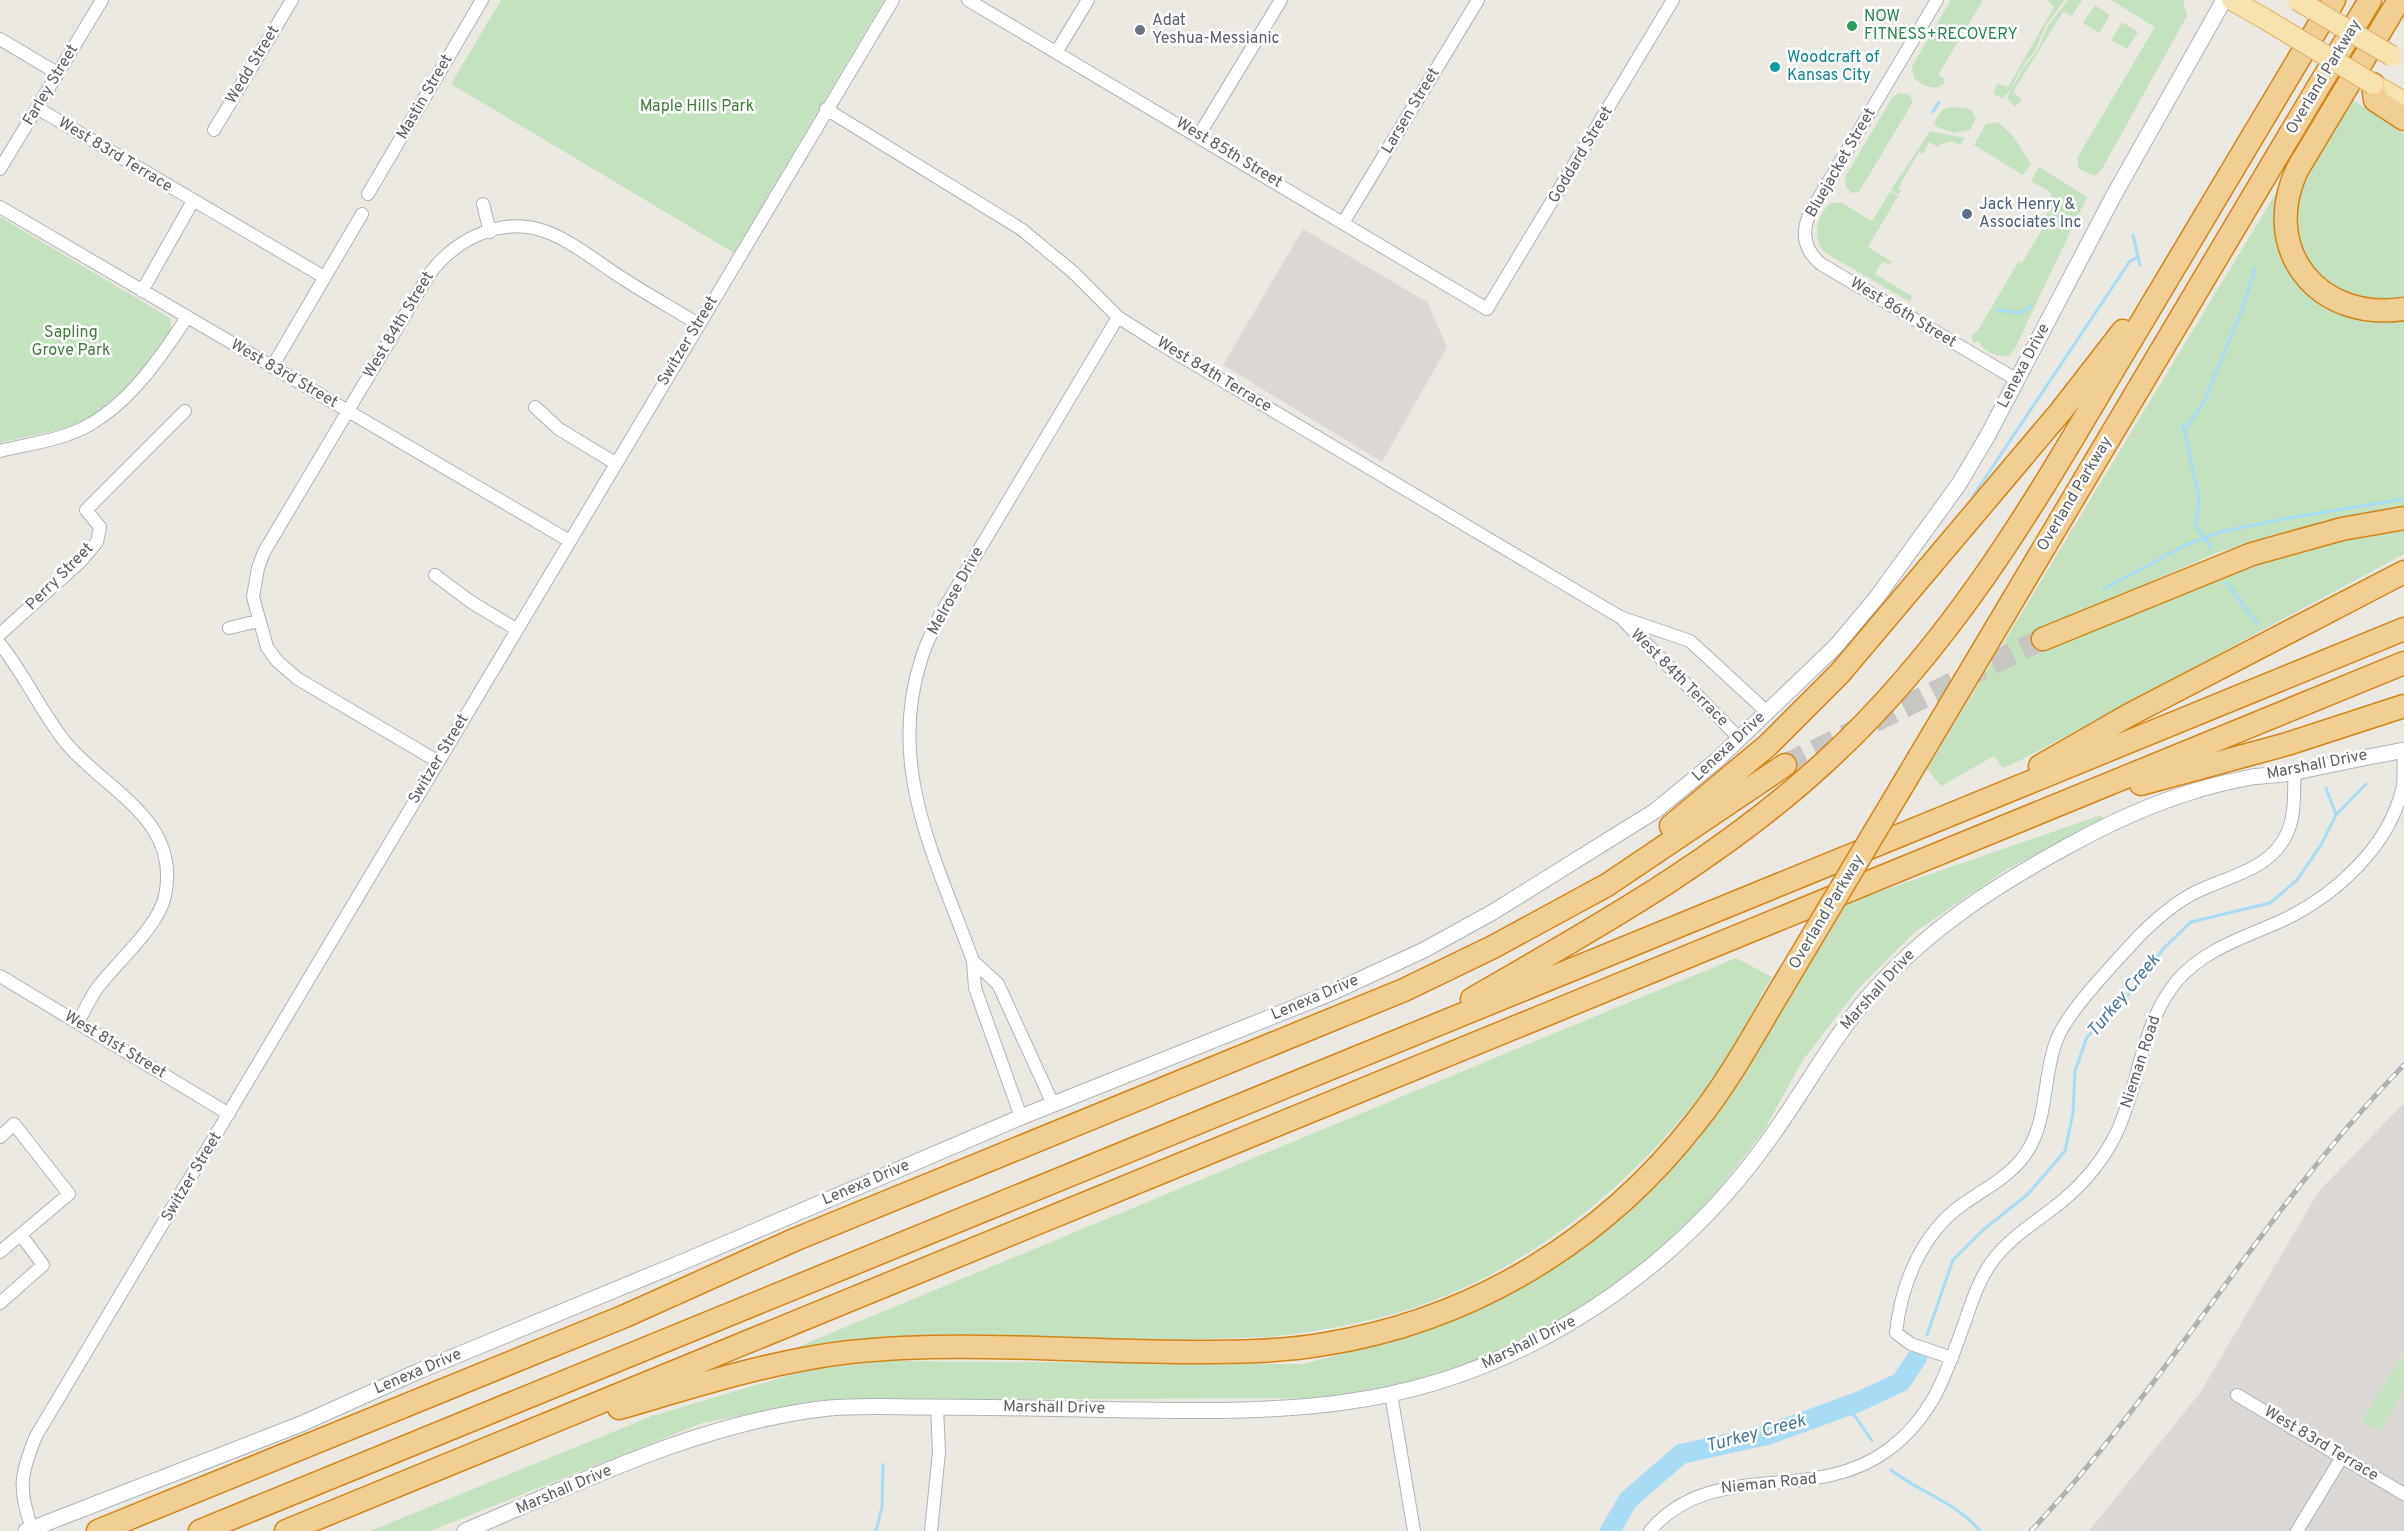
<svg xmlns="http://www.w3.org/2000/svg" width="2404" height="1531" viewBox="0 0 2404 1531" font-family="Overpass,sans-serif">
<rect width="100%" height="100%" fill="#ebe8e2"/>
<path fill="#dad7d4" d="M1303,229L1427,302L1447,347L1382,462L1223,365Z
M2404,1103V1353L2362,1421L2380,1431L2404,1391V1531H2089L2200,1393L2319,1191Z"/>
<path fill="#c4e1c0" d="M501,0H884L734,253L451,84Z
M1951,0H1983L1938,75L1945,79L1944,84C1934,92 1922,85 1914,78L1912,66Z
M2047,0H2065L2046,25L2036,49L2020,70L2010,91L2002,98L1993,94L1997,84L2008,87L2054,7Z
M2068,0H2082L2072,16L2063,12L2013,92L2022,99L2015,107L2007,98L2022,70L2038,49L2048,26Z
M2111,0H2183L2187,16L2102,169L2095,176L2079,169L2077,158L2155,27Z
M2095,5L2110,15L2099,33L2083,23Z
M2122,22L2138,32L2127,49L2111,40Z
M1899,93L1909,94L1913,102L1859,192L1852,193L1846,187L1845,177L1892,98Z
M2353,100L2404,134V300L2354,299L2315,273L2295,238L2300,186Z
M1950,107L1971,109L1976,119L1970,130L1954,133L1937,127L1934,123L1942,110Z
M1998,122L2013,136L2031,164L2023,175L1974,145L1986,124Z
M1930,131L1965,138L1960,145L1952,141L1941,144L1938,147L1929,142L1923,154L1919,152L1898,188L1901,190L1899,195L1891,190Z
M2039,167L2087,197L2015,348L2009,356C1997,357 1982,351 1978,341L1974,343L1971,336L1978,330L2019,261L2022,263L2044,226L2041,224L2053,203L2050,192L2031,181Z
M2279,188L2306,287L2404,314V509L2357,514L2219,552L2038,631L2300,546L2404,530V554L2023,759L2003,768L1994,756L1941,786L1927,769Z
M1890,192L1898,196L1868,247L1892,262L1889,264L1882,262L1875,274L1912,296L1910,302L1829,255C1810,242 1815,217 1831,203H1842L1872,221Z
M0,217L170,318L172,331C147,363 122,401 85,420C58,433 28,435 0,443Z
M2101,815L2103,820L2007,869L1915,932L1857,990L1803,1060L1763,1132L1704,1209L1613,1289L1538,1333L1480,1359L1405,1382L1327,1398L826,1400L702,1423L430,1531H370L652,1416L804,1371L885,1361L1303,1364L1428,1331L1513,1291L1604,1232L1698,1141L1847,903Z
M1736,958L1772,977C1752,1010 1735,1048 1713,1079C1632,1187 1522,1278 1390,1315C1350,1326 1310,1332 1269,1337L783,1353Z
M2404,1353V1391L2380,1431L2362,1421Z"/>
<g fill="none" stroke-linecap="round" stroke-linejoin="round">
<path stroke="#a8dcf5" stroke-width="3" d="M1933,112L1939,102
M2133,235L2140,265
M1998,310L2021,313L2031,306
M2183,424L2199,498L2196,525L2211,548
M2184,431L2204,402L2242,310L2255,269
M1973,496L2130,261L2138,257
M2227,583L2257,623
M2104,589L2188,544L2220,532L2289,518L2404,499
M2326,788L2336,814
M1927,1335L1953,1260L1983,1230L2028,1194L2065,1151L2073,1113L2075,1071L2087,1037L2115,1012L2164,948L2191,922L2270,903L2297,880L2321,845L2336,815L2366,784
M1843,1408L1855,1416L1872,1441
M1891,1470C1919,1492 1958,1503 1980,1531
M876,1531L882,1507L883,1465"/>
<path stroke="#a8dcf5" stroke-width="20" d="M1610,1531L1628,1500L1681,1454L1767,1435L1858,1402L1901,1382L1917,1358"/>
<path stroke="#c7c6c2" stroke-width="22" stroke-dasharray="22 11" stroke-linecap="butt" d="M1785,765L2043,639"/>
<defs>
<path id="minor" d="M968,0L1487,309L1673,0
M1937,0L1811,211C1801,231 1803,249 1821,264L2017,380
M0,39L57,73
M1057,51L1088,0
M37,108L324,277
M826,109L1021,229L1073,272L1118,317L1154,340L1620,617L1690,641L1767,712
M214,130L292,0
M1199,135L1281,0
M0,169L102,0
M368,194L482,0
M483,204L490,232
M0,207L568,540
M1343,223L1478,0
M142,291L193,201
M272,367L362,214
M535,407L559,429L615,463
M0,451C28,444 63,440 89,425C131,401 161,357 187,317
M435,575L471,602L516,629
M1623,620L1739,738
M229,628L258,621
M0,634L81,561L97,542L100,527L86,510L185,411
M0,644C25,675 41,712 66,743C106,791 181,819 165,896C159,926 117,962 98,987C90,998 84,1011 78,1023
M437,761L298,679L277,661L267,647L253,597L258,568L264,552L430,273C459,236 506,214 552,234C576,244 597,262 619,276C645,293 672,308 698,324
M973,961L998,984L1053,1104
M0,976L229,1114
M1021,1117L975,988L973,961C937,861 886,768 921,660C925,645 933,631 939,617L1118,317
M0,1137L14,1124L69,1194L0,1252
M0,1303L43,1265L21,1235
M1952,1358L1911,1344L1896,1333C1901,1284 1922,1233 1963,1204C1983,1190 2005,1179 2021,1160C2050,1125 2041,1079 2057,1039C2069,1009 2116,962 2139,936C2155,920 2172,905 2192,894C2226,876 2272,871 2288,831C2296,812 2293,792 2295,772
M1391,1394L1414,1531
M2237,1395L2404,1494
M32,1529C18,1489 20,1475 36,1436L893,0
M931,1531L939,1452L937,1407
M1650,1531C1712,1457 1812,1506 1888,1450C1932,1417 1945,1377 1963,1327C1971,1305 1977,1283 1991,1263C2007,1240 2030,1226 2052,1209C2079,1189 2101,1164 2116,1134C2140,1084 2140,1027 2176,982C2204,949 2243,938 2281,921C2335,896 2390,846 2403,786C2404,775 2403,762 2404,751
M2297,1531L2342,1457"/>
<path id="tertiary" d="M26,1531L301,1424L419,1371L692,1258L1021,1117L1331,993L1424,950L1493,912L1655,811L1717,760L1836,646L1877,597L1959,484L1988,435L2114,195L2224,0
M465,1531C583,1481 701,1422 829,1408C862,1405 895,1407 928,1407C998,1407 1068,1409 1138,1410C1282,1412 1403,1411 1535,1342C1630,1293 1712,1222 1773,1134C1805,1089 1831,1041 1867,998C1924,932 1991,888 2068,846C2106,825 2146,806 2188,793C2209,786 2231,781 2252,777C2267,775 2282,775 2296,772C2332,764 2368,757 2404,750"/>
<path id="primary" d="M2232,0L2265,19
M2373,84L2404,102"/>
<path id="motorway" d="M2399,0L2297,170C2260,250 2318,322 2404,309
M2373,84L2375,100L2404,119
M2043,639L2252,554L2342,529L2404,518
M1920,756L2370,0
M2040,766L2129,715L2404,572
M2141,784L2287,744L2404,706
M1671,826L1768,745L1840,673L2061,411L2123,331
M1472,999C1595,928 1720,859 1825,762C1952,646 2033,506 2119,360C2191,240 2263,120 2334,0
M619,1408C695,1386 771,1361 850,1352C961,1340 1075,1352 1187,1352C1233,1352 1280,1352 1325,1344C1474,1320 1604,1240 1696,1122C1729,1081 1754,1034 1781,989
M98,1531L625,1316L794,1240L1404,990L1493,947L1607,885L1785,765
M200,1531L2404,629
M286,1531L2404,663"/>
</defs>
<use href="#minor" stroke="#afb3b6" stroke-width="14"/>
<use href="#tertiary" stroke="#afb3b6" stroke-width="17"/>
<use href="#primary" stroke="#e1b165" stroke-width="22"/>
<use href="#motorway" stroke="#d58618" stroke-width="25"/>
<use href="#minor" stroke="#fff" stroke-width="12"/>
<use href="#tertiary" stroke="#fff" stroke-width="15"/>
<use href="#primary" stroke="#f6e2ac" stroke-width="20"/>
<use href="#motorway" stroke="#f1cf93" stroke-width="22"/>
<defs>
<path id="rail" d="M2031,1531C2167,1385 2265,1208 2404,1065"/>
</defs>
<use href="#rail" stroke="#b0b1b1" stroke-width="5"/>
<use href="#rail" stroke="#fff" stroke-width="3" stroke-dasharray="9" stroke-linecap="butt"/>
<defs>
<path id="primary-bridge" d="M2297,0L2392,56
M2265,19L2373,84"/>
<path id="motorway-bridge" d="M1781,989L1920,756"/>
</defs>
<use href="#primary-bridge" stroke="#e1b165" stroke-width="22" stroke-linecap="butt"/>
<use href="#motorway-bridge" stroke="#d58618" stroke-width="25" stroke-linecap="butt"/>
<use href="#primary-bridge" stroke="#f6e2ac" stroke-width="20"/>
<use href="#motorway-bridge" stroke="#f1cf93" stroke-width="22"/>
</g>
<circle fill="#2e9e5b" stroke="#fff" stroke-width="2" cx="1852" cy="26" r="6"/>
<circle fill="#6b7280" stroke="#fff" stroke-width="2" cx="1140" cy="30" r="6"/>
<circle fill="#0f9aa8" stroke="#fff" stroke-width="2" cx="1775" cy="67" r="6"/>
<circle fill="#5c6f8a" stroke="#fff" stroke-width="2" cx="1967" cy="214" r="6"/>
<g text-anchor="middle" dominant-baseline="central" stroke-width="5" stroke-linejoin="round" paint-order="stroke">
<g font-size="16" fill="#27864d" stroke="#fff" text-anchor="start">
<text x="1864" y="17">NOW<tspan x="1864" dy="18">FITNESS+RECOVERY</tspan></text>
</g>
<g font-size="16" fill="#5b616d" stroke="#fff" text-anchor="start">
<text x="1152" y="21">Adat<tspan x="1152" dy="18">Yeshua-Messianic</tspan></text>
</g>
<g font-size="16" fill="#0d838f" stroke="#fff" text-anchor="start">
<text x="1787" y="58">Woodcraft of<tspan x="1787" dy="18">Kansas City</tspan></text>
</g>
<g font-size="16" fill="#5a5e61" stroke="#fff">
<text transform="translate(253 65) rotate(-59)">Wedd Street</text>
<text transform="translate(2324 77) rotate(-59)">Overland Parkway</text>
<text transform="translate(51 85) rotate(-59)">Farley Street</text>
<text transform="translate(425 97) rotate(-60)">Mastin Street</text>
<text transform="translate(1411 111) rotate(-59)">Larsen Street</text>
<text transform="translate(1229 153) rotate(31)">West 85th Street</text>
<text transform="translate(115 155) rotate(31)">West 83rd Terrace</text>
<text transform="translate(1581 155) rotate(-59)">Goddard Street</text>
<text transform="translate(1841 163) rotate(-60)">Bluejacket Street</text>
<text transform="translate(1903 313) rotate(31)">West 86th Street</text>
<text transform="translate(399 325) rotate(-59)">West 84th Street</text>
<text transform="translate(688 341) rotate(-59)">Switzer Street</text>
<text transform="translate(2024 366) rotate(-62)">Lenexa Drive</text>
<text transform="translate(284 374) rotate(30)">West 83rd Street</text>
<text transform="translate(1214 375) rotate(31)">West 84th Terrace</text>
<text transform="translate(2075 494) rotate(-59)">Overland Parkway</text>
<text transform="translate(60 577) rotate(-45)">Perry Street</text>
<text transform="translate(956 591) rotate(-61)">Melrose Drive</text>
<text transform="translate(1679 678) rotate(45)">West 84th Terrace</text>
<text transform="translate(1729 747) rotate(-43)">Lenexa Drive</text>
<text transform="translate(439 759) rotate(-59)">Switzer Street</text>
<text transform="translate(2317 765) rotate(-11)">Marshall Drive</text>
<text transform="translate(1827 912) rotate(-59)">Overland Parkway</text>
<text transform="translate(1878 990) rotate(-48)">Marshall Drive</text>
<text transform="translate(1315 998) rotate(-23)">Lenexa Drive</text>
<text transform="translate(115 1045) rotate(31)">West 81st Street</text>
<text transform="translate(2141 1062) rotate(-72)">Nieman Road</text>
<text transform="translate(192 1177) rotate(-59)">Switzer Street</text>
<text transform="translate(866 1183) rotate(-23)">Lenexa Drive</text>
<text transform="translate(1529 1343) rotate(-26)">Marshall Drive</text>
<text transform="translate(418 1372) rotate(-23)">Lenexa Drive</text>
<text transform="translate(1054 1408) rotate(1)">Marshall Drive</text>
<text transform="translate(2321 1444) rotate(31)">West 83rd Terrace</text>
<text transform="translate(1769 1484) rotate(-6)">Nieman Road</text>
<text transform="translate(564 1490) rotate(-23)">Marshall Drive</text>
</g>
<g font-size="16" fill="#407d3d" stroke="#fff">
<text x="697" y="107">Maple Hills Park</text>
<text x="71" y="333">Sapling<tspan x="71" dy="18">Grove Park</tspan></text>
</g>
<g font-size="16" fill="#4e5e75" stroke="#fff" text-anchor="start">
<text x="1979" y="205">Jack Henry &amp;<tspan x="1979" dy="18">Associates Inc</tspan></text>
</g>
<g font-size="18" font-style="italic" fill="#45799c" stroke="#fff">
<text transform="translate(2124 996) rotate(-50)">Turkey Creek</text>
<text transform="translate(1756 1434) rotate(-15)">Turkey Creek</text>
</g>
</g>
</svg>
